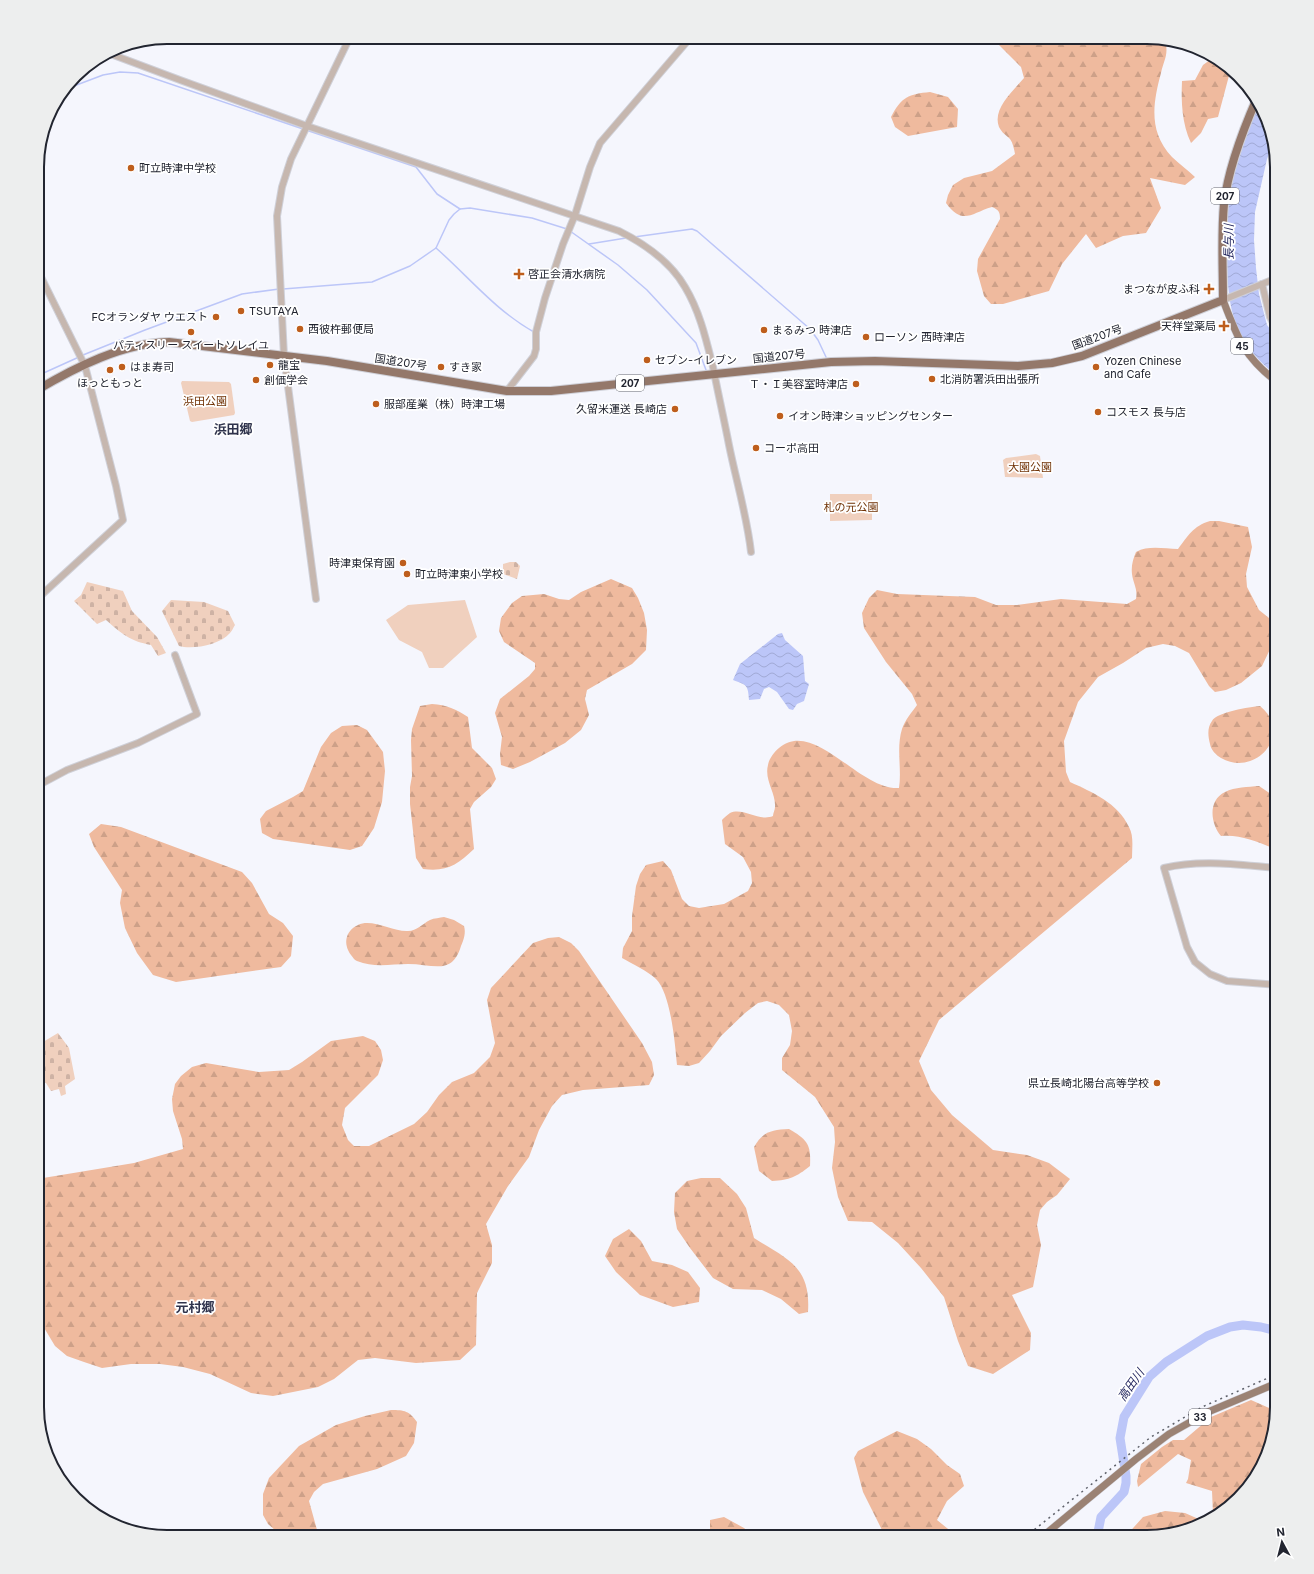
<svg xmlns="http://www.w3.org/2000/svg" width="1314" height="1574" viewBox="0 0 1314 1574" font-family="Inter,'Noto Sans JP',sans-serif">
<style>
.green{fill:#f0d0be}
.forest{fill:url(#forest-firs)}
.cemetery{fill:url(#cemetery-stones)}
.water{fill:url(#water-waves)}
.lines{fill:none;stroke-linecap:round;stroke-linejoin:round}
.stream{stroke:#bcc6f8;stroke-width:1.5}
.river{stroke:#bcc6f8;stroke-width:9}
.tertiary-casing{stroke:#cfd0d8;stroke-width:8}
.primary-casing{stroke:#cfd0d8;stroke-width:8}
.trunk-casing{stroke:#cfd0d8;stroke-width:10}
.tertiary{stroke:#c6b7af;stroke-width:6}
.primary{stroke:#9b8274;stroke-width:7}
.trunk{stroke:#94786a;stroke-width:8}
.rail{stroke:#5e616a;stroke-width:1.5;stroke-dasharray:2 4;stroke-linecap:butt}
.poi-dot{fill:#be5e1c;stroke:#fff;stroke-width:1.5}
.labels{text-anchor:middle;stroke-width:3.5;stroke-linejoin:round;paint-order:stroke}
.shield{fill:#fff;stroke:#64666e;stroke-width:1}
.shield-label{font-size:10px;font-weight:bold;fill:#222530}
.poi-label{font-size:11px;fill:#222530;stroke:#fff;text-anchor:start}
.street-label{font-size:11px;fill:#222530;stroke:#fff}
.park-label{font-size:11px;fill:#703205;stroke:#fff}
.water-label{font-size:12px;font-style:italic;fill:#1f225b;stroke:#fff}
.quarter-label{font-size:13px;font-weight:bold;fill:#2f334c;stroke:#fff}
.rim{fill:none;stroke:#222530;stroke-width:2}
</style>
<defs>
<pattern id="forest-firs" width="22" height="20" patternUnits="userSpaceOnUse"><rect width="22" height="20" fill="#efba9e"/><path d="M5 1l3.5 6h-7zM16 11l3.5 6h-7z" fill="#cda088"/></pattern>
<pattern id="cemetery-stones" width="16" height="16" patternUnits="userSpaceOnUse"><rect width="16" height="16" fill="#f0d0be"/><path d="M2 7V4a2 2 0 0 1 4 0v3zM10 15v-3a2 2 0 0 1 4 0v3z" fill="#ceb2a4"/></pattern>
<pattern id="water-waves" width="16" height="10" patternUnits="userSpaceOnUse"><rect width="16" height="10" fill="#bcc6f8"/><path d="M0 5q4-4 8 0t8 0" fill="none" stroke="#a1aad5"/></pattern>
</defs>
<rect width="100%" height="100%" fill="#f5f6fd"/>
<g class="green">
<polygon points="182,381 229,382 231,384 235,413 234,415 192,422 190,421 181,383"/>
<polygon points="1036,454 1040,456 1043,478 1005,477 1003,460 1006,458"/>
<polygon points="830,494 872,494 872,520 830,521"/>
<polygon points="465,600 477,637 443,668 429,668 422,652 399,640 386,620 408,605"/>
</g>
<g class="forest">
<path d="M991,37H1156L1165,40C1169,55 1164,59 1161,73C1153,103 1148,131 1172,157C1179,164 1188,170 1195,177L1185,185L1150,178L1161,208L1146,233L1123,236L1096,248L1086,234L1062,264L1049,291L1003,304H991L984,296L977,271L978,259L1000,219C1000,212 999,210 992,207C971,213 963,226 946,203L948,195L953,185L964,178L992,171L1015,154C1014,149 1013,143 1010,139C1006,135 1002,133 999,127C992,109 1013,91 1024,78L1021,67Z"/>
<path d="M1214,57L1230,72L1218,117L1208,119L1201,133L1191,143C1182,124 1181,102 1182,81L1195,80L1203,65Z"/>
<path d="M930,92L948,97L958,109L957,127L908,136L895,127L891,117C901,97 909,94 930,92Z"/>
<path d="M1210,521H1219L1248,527L1252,547L1246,574L1247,587L1259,610L1269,618L1274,628L1272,645L1262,666L1241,683L1226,690L1215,692L1209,686L1189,653L1175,646L1163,644L1146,648L1123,663L1098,677L1078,702L1064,741L1066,772L1070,782C1092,792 1118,803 1129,827C1134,836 1132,848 1132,858L939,1020L919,1061L931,1090L952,1115L993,1150L1027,1155L1049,1163L1070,1179L1057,1195L1047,1202L1040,1210L1037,1225L1041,1245L1033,1287L1012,1295L1031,1333L1030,1350L993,1374L968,1366L958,1341L944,1297L921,1268L898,1243L872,1222L848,1221L838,1197L832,1168L835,1142L834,1127L815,1097L782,1070V1058L790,1045L792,1031L789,1015L779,1005L767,1001L758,1003L745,1013L721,1036L710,1051L699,1063L689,1066L677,1065C675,1044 671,994 656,979C649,972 631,963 622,958L623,948L632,931V916L636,886L640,874L646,865L663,861L671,870L682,899L689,906L699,908L724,904L748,891L752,883L751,872L743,857L725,844L722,820C724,818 727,815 730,813C743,807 759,822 773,816C773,813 775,810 775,807C776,793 764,780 768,765C769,759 774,752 779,748C814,718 860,791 899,788C902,769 896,748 902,729C905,720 912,712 917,705L912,694L886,662L864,628L862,613L869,598L877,590L897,594L975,597L996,605H1017L1061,599L1127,604L1136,599C1138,589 1133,583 1132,574C1131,566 1133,559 1136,552C1149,545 1164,549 1178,549C1188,536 1193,526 1210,521Z"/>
<polygon points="611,579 632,588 638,598 644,613 647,630 646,650 632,664 587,690 585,699 589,715 581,730 565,743 530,762 513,769 501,765 500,754 502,737 495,713 500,699 529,676 535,669 535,663 504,642 499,631 501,618 512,603 522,596 544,594 559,599 569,600 581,592"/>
<path d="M432,704C447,705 456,709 468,717L472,748L492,768L496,779L491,787L474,802L470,809L474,849C457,865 447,872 423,869L416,858L410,804V787L412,776L411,740L412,729L420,706Z"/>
<path d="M1260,706C1294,733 1256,778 1221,758C1216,755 1211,750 1210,744C1208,736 1207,728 1212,721C1217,712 1250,707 1260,706Z"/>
<polygon points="357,725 367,730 383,752 385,771 382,802 374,828 362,846 350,850 273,839 262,833 260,819 266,811 293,797 303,791 321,747 331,733 342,726"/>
<path d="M1259,786L1277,798V850C1259,842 1240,834 1221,836C1211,824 1207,801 1225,792C1235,787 1248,787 1259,786Z"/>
<polygon points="101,824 121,827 242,872 252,883 269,914 283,923 293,936 291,956 281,967 176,982 153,975 137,953 125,928 120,903 122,890 94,847 89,834"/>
<path d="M444,917L454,920L464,926C466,933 464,939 461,946C452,976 433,964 408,964C391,964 374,968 357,961C354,960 353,957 351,955C343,944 345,931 358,925C372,918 393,932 408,931C417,931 422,924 430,920C434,918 440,918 444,917Z"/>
<polygon points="559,937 571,943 579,951 642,1043 652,1062 654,1075 649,1085 583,1090 562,1095 552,1106 539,1130 529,1157 508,1186 486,1224 492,1245 492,1263 477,1293 476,1345 460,1360 416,1363 375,1358 358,1360 334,1379 318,1387 273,1396 251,1393 210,1374 183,1367 160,1364 131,1364 102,1368 84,1362 67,1356 55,1346 37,1316 37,1179 134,1163 183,1149 182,1139 173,1111 172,1099 175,1084 181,1076 192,1067 206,1063 259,1072 289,1070 302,1062 331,1041 363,1036 375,1041 381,1050 383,1060 378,1075 345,1108 342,1125 348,1140 354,1146 369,1146 414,1124 427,1112 439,1095 452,1082 474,1073 490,1057 495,1043 487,1000 491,988 533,943 548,938"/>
<path d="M789,1129C808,1140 811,1145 810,1166C796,1177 790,1180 772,1181L759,1171L754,1147C763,1131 772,1130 789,1129Z"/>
<path d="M701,1178H720L737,1194L746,1208L754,1238C787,1259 811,1266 808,1312L799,1314L781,1299L762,1290L733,1289L713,1278L690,1248L677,1229L674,1212L675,1193L687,1181Z"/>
<polygon points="629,1229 641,1241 652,1261 672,1265 688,1272 700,1288 699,1302 673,1307 640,1295 616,1272 605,1256 613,1239"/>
<polygon points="1251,1400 1276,1411 1264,1465 1220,1515 1189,1530 1148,1537 1125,1537 1143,1517 1165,1511 1185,1513 1203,1521 1213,1514 1212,1491 1186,1483 1188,1479 1191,1460 1178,1454 1138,1487 1137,1481 1141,1464 1162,1447 1173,1440 1184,1440 1211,1417"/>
<path d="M391,1410C405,1410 409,1411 417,1422L414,1443L406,1456L377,1469L323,1484L314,1492L309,1501L319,1537H283L268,1524L263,1515V1494L269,1478L299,1446L336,1425L365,1416Z"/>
<polygon points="897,1431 917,1439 931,1449 947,1465 960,1474 964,1486 947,1501 937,1520 958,1537 886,1537 885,1536 863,1492 854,1458 858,1451"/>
<polygon points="724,1517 744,1528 755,1537 710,1537 710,1520"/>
</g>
<g class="cemetery">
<polygon points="510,562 516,562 520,566 517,579 503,574 503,564"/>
<path d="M87,582L123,591L132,611L157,637L166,653L158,656L151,645C130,641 122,634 106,620L97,624L74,601L81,595Z"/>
<path d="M171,600L204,602L228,611L235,625C233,628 232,631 230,633C220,645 192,650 179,646L162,611Z"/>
<polygon points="58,1033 69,1048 75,1079 65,1086 66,1094 61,1096 59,1089 51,1091 46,1083 37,1079 37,1074 41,1072 41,1067 37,1065 37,1041 43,1042"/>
</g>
<g class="water">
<path d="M1259,102L1270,125L1273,143L1267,159L1255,212L1254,240L1256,268L1259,294L1267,325L1277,338V376C1235,343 1228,313 1227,262C1227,239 1226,217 1230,195C1235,163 1248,133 1259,102Z"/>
<path d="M782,633L785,640L803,656L805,681L809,684L804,701L797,704L793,710L789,709L777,692L769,687L764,689L760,699L749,700C748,685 747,685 733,680L740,664L778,634Z"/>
</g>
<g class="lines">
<g class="stream">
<polyline points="66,89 103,75 120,72 138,73 303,129"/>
<polyline points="306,130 416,167 437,194 460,209"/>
<polyline points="570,231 618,265 647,290 696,343 706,370"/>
<polyline points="634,237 692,229 697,231 810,329 818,340 826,357"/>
<polyline points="589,244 626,238"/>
<path d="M436,248C468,276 496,311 534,332"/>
<polyline points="283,289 372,282 410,266 436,248 449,220 454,214 460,209 470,208 532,218 567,229"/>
<polyline points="83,355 145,330 242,294 279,289"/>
<polyline points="37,376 79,357"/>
</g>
<polyline class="river" points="1097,1537 1101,1517 1124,1492 1126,1483 1126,1476 1120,1438 1124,1417 1149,1377 1166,1362 1207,1336 1230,1327 1243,1325 1261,1327 1277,1331"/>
<g class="tertiary-casing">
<g id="tertiary">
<path d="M108,53L180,80L307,126L619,231C645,244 670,261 685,287C700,312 706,339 713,367C718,393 724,419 729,445C736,480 747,516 751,552"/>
<polyline points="1262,284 1270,317 1277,330"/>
<polyline points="1223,300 1277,278"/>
<polyline points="507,391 534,356 536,349 536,332 545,298 563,244 575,215 590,167 600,143 691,37"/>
<polyline points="37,599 123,520 116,486 85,366 37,269"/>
<polyline points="316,599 284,356 277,216 282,187 291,159 350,37"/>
<polyline points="37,786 67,770 138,743 197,714 175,655"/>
<path d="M1277,868C1239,865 1201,859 1164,868L1187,947L1195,962L1210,974L1227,981L1277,985"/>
</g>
</g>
<g class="primary-casing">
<g id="primary">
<path d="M1223,300C1237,337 1244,357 1277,382"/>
<polyline points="1042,1537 1136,1459 1169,1434 1208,1412 1277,1383"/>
</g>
</g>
<g class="trunk-casing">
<path id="trunk" d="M37,390C76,367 123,343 169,342L327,361L507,391H551L831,362L875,361L1018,366L1052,363L1082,356L1223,300C1223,268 1221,235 1224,204C1228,169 1243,130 1257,98"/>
</g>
<use href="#tertiary" class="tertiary"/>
<use href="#primary" class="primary"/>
<use href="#trunk" class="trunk"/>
<polyline class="rail" points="1025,1537 1151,1437 1202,1407 1277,1374"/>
</g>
<g class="poi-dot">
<circle cx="131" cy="168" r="4"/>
<path d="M517 268h4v4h4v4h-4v4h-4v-4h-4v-4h4z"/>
<path d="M1207 283h4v4h4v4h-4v4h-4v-4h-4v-4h4z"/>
<circle cx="241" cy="311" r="4"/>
<circle cx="216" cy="317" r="4"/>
<path d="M1222 320h4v4h4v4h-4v4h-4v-4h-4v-4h4z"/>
<circle cx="300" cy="329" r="4"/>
<circle cx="764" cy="330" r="4"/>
<circle cx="191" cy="332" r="4"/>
<circle cx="866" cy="337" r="4"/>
<circle cx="647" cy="360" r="4"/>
<circle cx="270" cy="365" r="4"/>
<circle cx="122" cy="367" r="4"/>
<circle cx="441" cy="367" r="4"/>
<circle cx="1096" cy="367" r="4"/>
<circle cx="110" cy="370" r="4"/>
<circle cx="932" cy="379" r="4"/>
<circle cx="256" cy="380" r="4"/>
<circle cx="856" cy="384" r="4"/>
<circle cx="376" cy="404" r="4"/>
<circle cx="675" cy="409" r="4"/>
<circle cx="1098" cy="412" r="4"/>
<circle cx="780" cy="416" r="4"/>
<circle cx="756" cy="448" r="4"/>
<circle cx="403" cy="563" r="4"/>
<circle cx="407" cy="574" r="4"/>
<circle cx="1157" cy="1083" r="4"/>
</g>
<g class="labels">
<g class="shield">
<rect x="1211" y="188" width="28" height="16" rx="3"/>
<rect x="1231" y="338" width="22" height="16" rx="3"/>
<rect x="616" y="375" width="28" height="16" rx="3"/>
<rect x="1189" y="1409" width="22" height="16" rx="3"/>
</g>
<g class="shield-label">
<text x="1225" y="200">207</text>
<text x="1242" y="350">45</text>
<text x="630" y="387">207</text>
<text x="1200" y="1421">33</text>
</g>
<g class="poi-label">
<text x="139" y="172">町立時津中学校</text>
<text x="528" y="278">啓正会清水病院</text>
<text x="1200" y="293" text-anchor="end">まつなが皮ふ科</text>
<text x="249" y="315">TSUTAYA</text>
<text x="208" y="321" text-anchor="end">FCオランダヤ ウエスト</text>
<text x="1216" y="330" text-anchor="end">天祥堂薬局</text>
<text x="308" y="333">西彼杵郵便局</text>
<text x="772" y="334">まるみつ 時津店</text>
<text x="874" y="341">ローソン 西時津店</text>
<text x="191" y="349" text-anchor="middle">パティスリー スイートソレイユ</text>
<text x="655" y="364">セブン-イレブン</text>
<text x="1104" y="365">Yozen Chinese<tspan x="1104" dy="13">and Cafe</tspan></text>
<text x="278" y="369">龍宝</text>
<text x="130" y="371">はま寿司</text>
<text x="449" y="371">すき家</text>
<text x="940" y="383">北消防署浜田出張所</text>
<text x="264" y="384">創価学会</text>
<text x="110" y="387" text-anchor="middle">ほっともっと</text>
<text x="848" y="388" text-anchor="end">Ｔ・Ｉ美容室時津店</text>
<text x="384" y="408">服部産業（株）時津工場</text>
<text x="667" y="413" text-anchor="end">久留米運送 長崎店</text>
<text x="1106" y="416">コスモス 長与店</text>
<text x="788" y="420">イオン時津ショッピングセンター</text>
<text x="764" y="452">コーポ高田</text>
<text x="395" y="567" text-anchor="end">時津東保育園</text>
<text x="415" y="578">町立時津東小学校</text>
<text x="1149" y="1087" text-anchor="end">県立長崎北陽台高等学校</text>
</g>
<g class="street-label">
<text transform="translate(1097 337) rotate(-20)" y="4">国道207号</text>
<text transform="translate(779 356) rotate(-6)" y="4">国道207号</text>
<text transform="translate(401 362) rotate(9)" y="4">国道207号</text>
</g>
<g class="park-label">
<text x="205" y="405">浜田公園</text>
<text x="1030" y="471">大園公園</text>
<text x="851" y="511">札の元公園</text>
</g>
<g class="water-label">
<text transform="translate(1229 242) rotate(-90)" y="4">長与川</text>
<text transform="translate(1131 1385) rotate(-55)" y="4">高田川</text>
</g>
<g class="quarter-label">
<text x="233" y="434">浜田郷</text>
<text x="195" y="1312">元村郷</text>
</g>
</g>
<path d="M0 0H1314V1574H0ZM167 44H1147A123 123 0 0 1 1270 167V1407A123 123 0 0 1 1147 1530H167A123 123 0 0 1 44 1407V167A123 123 0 0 1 167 44Z" fill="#edeeee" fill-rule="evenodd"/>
<path class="rim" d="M167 44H1147A123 123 0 0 1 1270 167V1407A123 123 0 0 1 1147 1530H167A123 123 0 0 1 44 1407V167A123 123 0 0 1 167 44Z"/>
<g transform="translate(1282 1542) rotate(353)" stroke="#ffffff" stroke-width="3" paint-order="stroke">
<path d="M0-3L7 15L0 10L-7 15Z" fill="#222530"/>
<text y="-6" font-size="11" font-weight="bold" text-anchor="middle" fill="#222530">N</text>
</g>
</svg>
